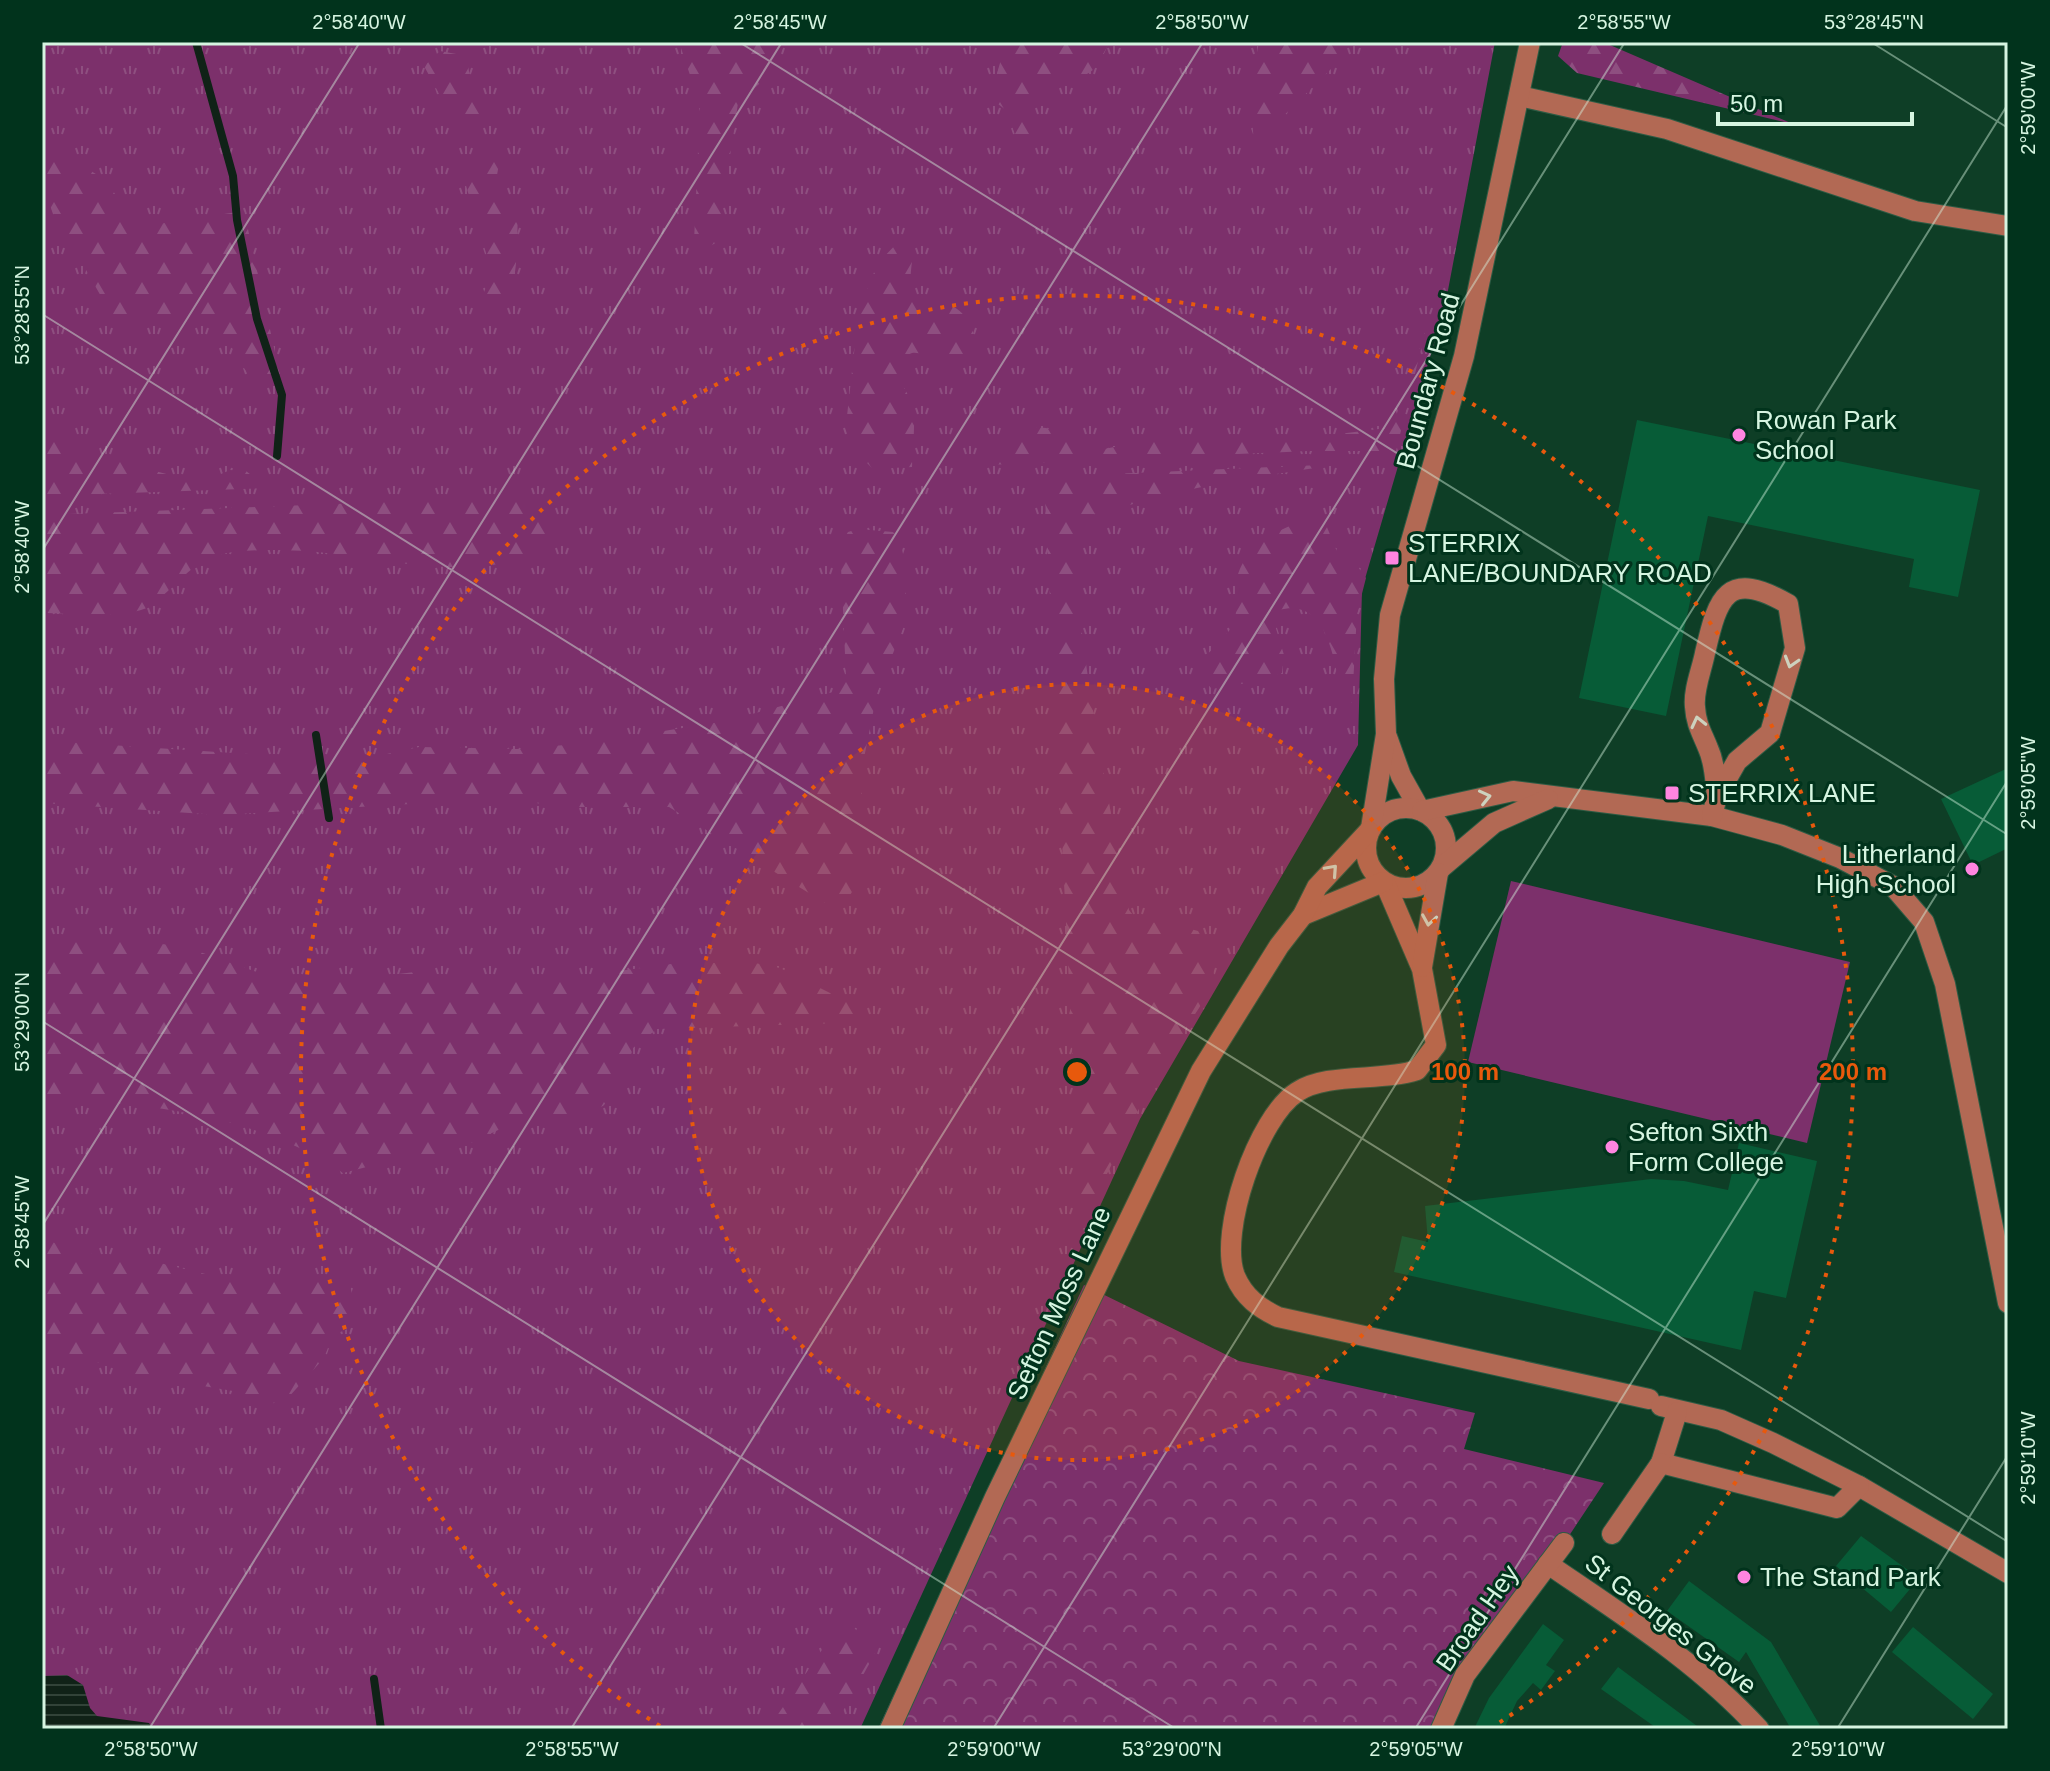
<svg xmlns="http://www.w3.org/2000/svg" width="2050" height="1771" viewBox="0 0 2050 1771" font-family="Helvetica,sans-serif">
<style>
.grass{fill:url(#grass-tufts)}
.forest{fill:url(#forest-firs)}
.park{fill:url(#park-crowns)}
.pitch{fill:#7c306b}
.water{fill:url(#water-rules)}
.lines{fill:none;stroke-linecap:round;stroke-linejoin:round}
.stream{stroke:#102217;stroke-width:8}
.building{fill:#075c37}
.minor-casing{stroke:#2e5b44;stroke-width:22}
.minor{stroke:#b26954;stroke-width:20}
.oneway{stroke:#cdd2be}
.ticks{fill:none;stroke:#d6f5e1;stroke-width:2;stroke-opacity:0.45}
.ring{fill:none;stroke:#e8590c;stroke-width:4;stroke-dasharray:4 8}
.poi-dot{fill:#fe85e0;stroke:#01331c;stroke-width:3}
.labels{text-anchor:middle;stroke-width:6;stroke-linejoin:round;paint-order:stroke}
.street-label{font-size:26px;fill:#d6f5e1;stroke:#01331c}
.poi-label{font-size:26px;fill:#d6f5e1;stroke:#01331c;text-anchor:start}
.centre{fill:#e8590c;stroke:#01331c;stroke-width:4}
.ring-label{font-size:24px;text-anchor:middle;font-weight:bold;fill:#e8590c;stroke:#01331c;stroke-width:6;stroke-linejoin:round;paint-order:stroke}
.neatline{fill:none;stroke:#d6f5e1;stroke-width:3}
.ticks-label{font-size:20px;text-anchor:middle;fill:#d6f5e1}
</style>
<defs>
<pattern id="grass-tufts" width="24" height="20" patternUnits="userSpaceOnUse" patternTransform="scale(2)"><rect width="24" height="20" fill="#7c306b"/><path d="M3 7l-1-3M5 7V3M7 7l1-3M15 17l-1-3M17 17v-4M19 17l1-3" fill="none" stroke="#8e4f80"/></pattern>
<pattern id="forest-firs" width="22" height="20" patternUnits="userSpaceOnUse" patternTransform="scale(2)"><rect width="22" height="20" fill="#7c306b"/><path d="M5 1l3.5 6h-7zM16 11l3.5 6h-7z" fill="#8e4f80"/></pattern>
<pattern id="park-crowns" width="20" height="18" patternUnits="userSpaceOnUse" patternTransform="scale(2)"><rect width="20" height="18" fill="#7c306b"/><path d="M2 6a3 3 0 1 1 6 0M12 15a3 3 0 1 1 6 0" fill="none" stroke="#8e4f80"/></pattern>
<pattern id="water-rules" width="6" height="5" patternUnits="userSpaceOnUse" patternTransform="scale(2)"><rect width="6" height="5" fill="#102217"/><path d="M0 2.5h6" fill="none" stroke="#324338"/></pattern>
</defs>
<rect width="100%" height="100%" fill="#0e3e26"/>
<polygon class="grass" points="42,42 1495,42 1445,306 1362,589 1358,745 1140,1119 860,1729 42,1729"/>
<g class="forest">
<polygon points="679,42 786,42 768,76 738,103 717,242 704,250 694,242 700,105"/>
<path d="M1006,42H1109C1105,51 1101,63 1094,69C1079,82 1064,78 1047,85C1020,96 1032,140 1037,160L1031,165L1025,161L1006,110L990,98Z"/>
<polygon points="1259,42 1348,42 1331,69 1254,145 1250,89"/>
<polygon points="1563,42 1603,42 1793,124 1577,73 1558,56"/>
<polygon points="440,51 467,56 470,80 488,126 461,134 424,66"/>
<path d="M42,137C62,164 81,161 104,180C120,195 123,218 145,226L244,211L280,375L265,382L251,377C238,363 235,345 218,333C179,303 141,335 111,314L42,192Z"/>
<path d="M482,154L500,158L493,198L518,212C516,249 522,302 486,324L479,304L492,273L462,172Z"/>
<path d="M904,236L914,249C899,335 936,283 964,315C970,321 973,329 974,337C976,354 964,371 946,367C934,365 925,351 912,353C901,356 899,366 896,377C921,405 913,431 912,467L873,469L852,448L846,425L859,308L878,263Z"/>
<polygon points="1426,329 1396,451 1308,451 987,465 1012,437 1034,427 1046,428 1099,450 1160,438 1217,436 1282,441 1387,428 1396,416"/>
<polygon points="42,418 76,450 189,480 210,479 230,470 246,471 268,488 42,496"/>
<path d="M1343,464C1268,475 1195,485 1123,507C1111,510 1091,512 1083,521C1056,551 1120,856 1129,910L1139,923L1165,922L1198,931C1209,949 1215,964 1214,985L1156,1074L1081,1227L1044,477Z"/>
<path d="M552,496C553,510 555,525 547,537C512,590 379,558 326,553C299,550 248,548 223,554C190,561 176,588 150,606C128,620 68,613 42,613V515Z"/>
<path d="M1322,515L1340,559L1358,567L1366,578L1357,613L1352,703L1342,699C1335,665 1329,596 1279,610L1274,622L1284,655L1282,673C1273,677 1218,691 1211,688L1201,676L1202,660C1211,650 1224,639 1231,628C1239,616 1235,599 1236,585C1240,544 1287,524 1322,515Z"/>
<polygon points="858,529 893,532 900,541 907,571 904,626 877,693 863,763 858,881 848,899 830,906 669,807 554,807 515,798 219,815 42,803 42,753 64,742 355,761 419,747 517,749 589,743 726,721 837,691 846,676 840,545 848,532"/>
<path d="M118,940L183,946L271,977L331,982L415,972L502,981H543L671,964L750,962L780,968L852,1004L856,1013L852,1019L843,1023L657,1029L633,1048L621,1087L603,1106L576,1116L517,1121L467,1145L429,1158H402L343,1173C260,1115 141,1102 42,1098V944Z"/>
<polygon points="42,1239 105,1258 131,1256 234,1281 305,1277 350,1286 356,1309 355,1326 333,1335 324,1358 286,1400 262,1406 233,1391 138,1375 64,1352 42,1354"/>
<polygon points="843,1619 878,1648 833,1729 768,1729"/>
</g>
<polygon class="park" points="1084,1285 1239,1361 1475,1413 1464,1449 1604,1483 1441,1729 878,1729"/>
<polygon class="pitch" points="1511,881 1850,962 1807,1143 1468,1062"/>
<polygon class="water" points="67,1675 83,1685 90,1708 97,1716 149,1723 153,1729 42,1729 42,1676"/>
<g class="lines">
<g class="stream">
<polyline points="196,42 233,176 237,220 257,319 282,395 277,456"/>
<polyline points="316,735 329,818"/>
<polyline points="374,1679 381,1729"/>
</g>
</g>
<g class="building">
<polygon points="1637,420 1980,490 1958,597 1909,587 1914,559 1708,516 1666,716 1579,698"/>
<polygon points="2008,768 2008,848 1973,865 1941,799"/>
<polygon points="1739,1143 1817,1161 1786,1298 1754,1291 1741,1350 1394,1272 1402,1236 1428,1242 1425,1206 1651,1179 1684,1181 1728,1190"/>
<polygon points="1861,1536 1919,1578 1891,1612 1836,1566"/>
<polygon points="1689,1581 1771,1642 1822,1729 1791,1729 1746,1652 1739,1662 1667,1611"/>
<polygon points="1543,1624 1564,1640 1546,1665 1555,1671 1541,1690 1533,1683 1517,1701 1504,1729 1474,1729 1489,1698"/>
<polygon points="1913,1627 1993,1694 1973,1719 1892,1652"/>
<polygon points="1618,1667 1701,1729 1658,1729 1601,1689"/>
</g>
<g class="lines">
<g class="minor-casing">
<g id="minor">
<polyline points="1519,96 1667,129 1915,211 2008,226"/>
<polyline points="1387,737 1401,776 1420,810"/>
<circle cx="1406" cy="848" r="40"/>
<polyline points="1422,811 1513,791 1712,816 1782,835 1840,858 1893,886 1924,922 1945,984 2008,1303"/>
<path d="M1712,816L1717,796L1737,761L1770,733L1795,648L1788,604C1727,569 1718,596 1705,653C1702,669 1693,690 1695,707C1696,724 1702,733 1708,748C1715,763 1715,780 1717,796"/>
<polyline points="1371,828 1386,734 1384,679 1390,615 1464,356 1530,42"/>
<polyline points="1442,867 1494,823 1548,799"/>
<path d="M1385,883L1422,969L1436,1045L1417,1070C1382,1082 1327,1072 1297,1092C1258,1117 1218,1232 1235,1276C1244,1297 1259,1308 1278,1317L1649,1399"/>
<polyline points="1303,915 1383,882"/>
<polyline points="1422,967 1438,873"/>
<polyline points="1661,1406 1721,1420 1773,1443 1859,1486 2008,1573"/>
<polyline points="1677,1412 1661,1463 1837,1508 1859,1486"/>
<polyline points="1612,1534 1661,1463"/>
<path d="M1548,1564C1621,1614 1699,1663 1759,1729"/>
<polyline points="890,1729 995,1497 1201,1071 1279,946 1303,915 1317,887 1369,831"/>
<polyline points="1441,1729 1465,1675 1564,1543"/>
</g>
</g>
<use href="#minor" class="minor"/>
</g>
<defs><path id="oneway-chevron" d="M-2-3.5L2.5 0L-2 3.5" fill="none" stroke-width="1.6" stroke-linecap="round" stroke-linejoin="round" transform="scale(2)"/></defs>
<g class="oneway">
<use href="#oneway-chevron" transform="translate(1791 662) rotate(107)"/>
<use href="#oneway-chevron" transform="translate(1698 722) rotate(-103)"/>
<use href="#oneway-chevron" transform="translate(1485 797) rotate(-13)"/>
<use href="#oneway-chevron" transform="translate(1332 870) rotate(-48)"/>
<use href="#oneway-chevron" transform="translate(1429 920) rotate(99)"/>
</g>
<path class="ticks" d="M739,42L2008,835M1871,42L2008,128M42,314L2008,1542M42,551L360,42M42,1021L1176,1729M42,1226L782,42M42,1728L44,1729M149,1729L1203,42M571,1729L1625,42M993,1729L2008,104M1415,1729L2008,780M1837,1729L2008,1455"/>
<circle cx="1077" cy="1072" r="388" fill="#e8590c" fill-opacity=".12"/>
<g class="ring">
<circle cx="1077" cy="1072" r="388"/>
<path d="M660 1726A776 776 0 1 1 1494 1726"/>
</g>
<g class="poi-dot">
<circle cx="1739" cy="435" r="8"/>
<rect x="1384" y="550" width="16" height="16" rx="4"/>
<rect x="1664" y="785" width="16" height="16" rx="4"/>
<circle cx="1972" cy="869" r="8"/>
<circle cx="1612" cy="1147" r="8"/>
<circle cx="1744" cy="1577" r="8"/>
</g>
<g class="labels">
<g class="street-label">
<text transform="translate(1428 381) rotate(-75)" y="9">Boundary Road</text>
<text transform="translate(1059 1303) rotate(-65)" y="9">Sefton Moss Lane</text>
<text transform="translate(1477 1618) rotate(-55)" y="9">Broad Hey</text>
<text transform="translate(1671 1624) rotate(38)" y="9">St Georges Grove</text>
</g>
<g class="poi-label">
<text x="1755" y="429">Rowan Park<tspan x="1755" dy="30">School</tspan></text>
<text x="1408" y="552">STERRIX<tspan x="1408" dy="30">LANE/BOUNDARY ROAD</tspan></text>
<text x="1688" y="802">STERRIX LANE</text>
<text x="1956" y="863" text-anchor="end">Litherland<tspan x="1956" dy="30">High School</tspan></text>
<text x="1628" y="1141">Sefton Sixth<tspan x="1628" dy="30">Form College</tspan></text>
<text x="1760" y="1586">The Stand Park</text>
</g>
</g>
<circle cx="1077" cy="1072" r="12" class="centre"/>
<g class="ring-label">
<text x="1465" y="1080">100 m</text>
<text x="1853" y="1080">200 m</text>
</g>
<rect width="2050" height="1771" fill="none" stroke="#01331c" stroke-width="88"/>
<path d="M1718 112v12h194v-12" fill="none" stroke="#d6f5e1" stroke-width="4"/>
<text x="1730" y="112" font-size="24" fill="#d6f5e1" stroke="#01331c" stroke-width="6" paint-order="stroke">50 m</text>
<rect x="44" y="44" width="1962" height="1683" class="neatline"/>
<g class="ticks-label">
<text x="359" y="29">2°58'40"W</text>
<text x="780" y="29">2°58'45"W</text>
<text x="1202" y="29">2°58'50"W</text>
<text x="1624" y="29">2°58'55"W</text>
<text x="1874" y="29">53°28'45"N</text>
<text transform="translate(2028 108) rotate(-90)" y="7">2°59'00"W</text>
<text transform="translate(22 315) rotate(-90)" y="7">53°28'55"N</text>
<text transform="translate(22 547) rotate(-90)" y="7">2°58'40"W</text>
<text transform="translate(2028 783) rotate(-90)" y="7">2°59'05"W</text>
<text transform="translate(22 1022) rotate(-90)" y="7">53°29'00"N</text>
<text transform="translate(22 1222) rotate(-90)" y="7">2°58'45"W</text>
<text transform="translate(2028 1458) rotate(-90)" y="7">2°59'10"W</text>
<text x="151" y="1756">2°58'50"W</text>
<text x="572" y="1756">2°58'55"W</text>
<text x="994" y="1756">2°59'00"W</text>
<text x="1172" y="1756">53°29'00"N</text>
<text x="1416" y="1756">2°59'05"W</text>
<text x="1838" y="1756">2°59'10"W</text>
</g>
</svg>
